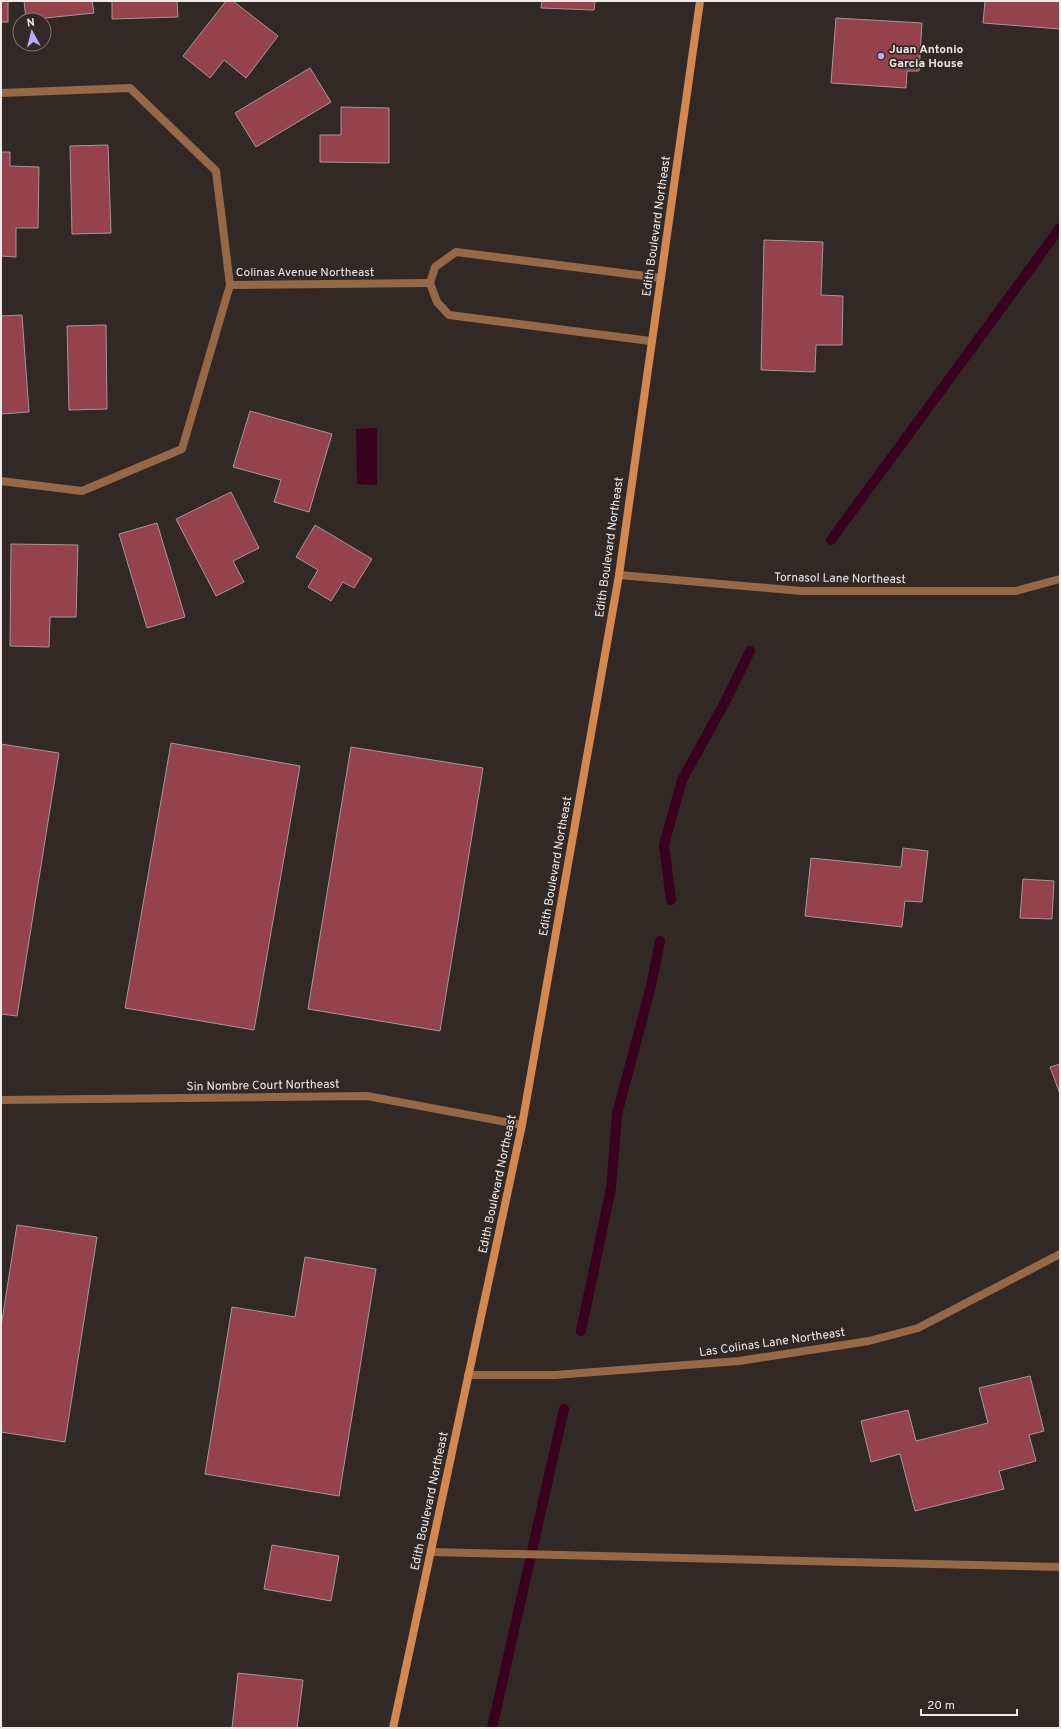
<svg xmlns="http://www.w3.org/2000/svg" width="1061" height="1729" viewBox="0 0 1061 1729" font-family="Overpass,sans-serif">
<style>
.water{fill:#38011e}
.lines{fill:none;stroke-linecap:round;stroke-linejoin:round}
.stream{stroke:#38011e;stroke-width:10}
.building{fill:#95424c;stroke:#a39898}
.street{stroke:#966845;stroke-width:8}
.secondary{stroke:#d3884f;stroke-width:8}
.poi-dot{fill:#b7abf7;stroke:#322927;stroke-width:1.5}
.labels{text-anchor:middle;stroke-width:3.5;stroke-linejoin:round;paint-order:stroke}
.poi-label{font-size:12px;font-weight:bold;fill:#efe9e8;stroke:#322927;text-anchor:start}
.street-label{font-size:12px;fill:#efe9e8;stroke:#322927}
</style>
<rect width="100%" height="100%" fill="#322927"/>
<polygon class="water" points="377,428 377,485 357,484 356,429"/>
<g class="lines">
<g class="stream">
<polyline points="831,540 1060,228"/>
<polyline points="671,900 664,845 682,780 725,702 750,651"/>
<polyline points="581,1331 611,1188 617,1114 651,986 660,941"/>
<polyline points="492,1728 564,1409"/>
</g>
</g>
<g class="building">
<rect x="1" y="1" width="7" height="21"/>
<polygon points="24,1 92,1 94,13 26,20"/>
<polygon points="112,1 177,1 178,17 112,19"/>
<polygon points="226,1 233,1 278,36 246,78 224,60 210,78 183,56"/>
<polygon points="542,1 595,1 594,10 541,8"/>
<polygon points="985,1 1060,1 1060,29 983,23"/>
<polygon points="836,18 922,23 919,71 907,71 906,88 831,83"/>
<polygon points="310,68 331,102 256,147 235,113"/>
<polygon points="341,107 389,108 389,163 320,162 320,135 341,135"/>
<polygon points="108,145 111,233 72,234 70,146"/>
<polygon points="1,152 10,152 10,166 39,167 38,228 16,228 16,257 1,256"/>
<polygon points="764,240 823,242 821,295 843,296 842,345 816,345 815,372 761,370"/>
<polygon points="22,315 29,412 1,414 1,316"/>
<polygon points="106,325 107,409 69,410 67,326"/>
<polygon points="250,411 332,434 309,512 274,502 281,480 233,467"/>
<polygon points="231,492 259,548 233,561 244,582 216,596 176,519"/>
<polygon points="157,523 185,617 147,628 119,534"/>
<polygon points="315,525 372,559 354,588 343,582 331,601 308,587 318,570 296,557"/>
<polygon points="11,544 78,545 76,617 50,617 49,647 10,646"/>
<polygon points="171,743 300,766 254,1030 125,1008"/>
<polygon points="1,744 59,753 17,1016 1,1014"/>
<polygon points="351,747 483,768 440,1031 308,1009"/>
<polygon points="903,848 928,851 922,902 905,901 902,927 805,916 811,858 901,867"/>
<polygon points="1023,879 1054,881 1052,919 1020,918"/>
<polygon points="1060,1064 1060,1094 1050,1067"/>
<polygon points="17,1225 97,1237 65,1442 1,1432 1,1327"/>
<polygon points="305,1257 376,1269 339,1496 205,1474 232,1307 295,1317"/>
<polygon points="1030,1376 1044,1431 1029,1435 1036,1461 999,1471 1004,1489 915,1511 900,1454 871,1462 861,1421 908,1410 916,1441 988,1423 979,1388"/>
<polygon points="272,1545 339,1556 331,1601 264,1589"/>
<polygon points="238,1673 303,1680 297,1728 232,1728"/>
</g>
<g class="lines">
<g class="street">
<polyline points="1,93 130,88 216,171 230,285 182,449 82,491 1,481"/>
<polyline points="230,285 430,283"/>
<polyline points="650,341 449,315 437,302 430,283 435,267 456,252 661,278"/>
<polyline points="619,575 801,591 1016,591 1060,579"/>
<polyline points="1,1100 367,1096 522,1125"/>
<polyline points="468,1375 555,1375 739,1361 869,1341 918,1328 1060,1254"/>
<polyline points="431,1552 1060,1567"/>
</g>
<polyline class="secondary" points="393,1728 522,1125 619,575 700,1"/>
</g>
<circle class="poi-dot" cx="881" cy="56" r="4"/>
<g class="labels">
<g class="poi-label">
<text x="889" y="53">Juan Antonio<tspan x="889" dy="14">Garcia House</tspan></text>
</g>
<g class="street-label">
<text transform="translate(656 226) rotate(-82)" y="4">Edith Boulevard Northeast</text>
<text x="305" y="276">Colinas Avenue Northeast</text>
<text transform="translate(609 547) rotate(-82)" y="4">Edith Boulevard Northeast</text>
<text transform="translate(840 578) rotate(1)" y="4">Tornasol Lane Northeast</text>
<text transform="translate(555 866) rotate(-80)" y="4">Edith Boulevard Northeast</text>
<text transform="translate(263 1085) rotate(-1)" y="4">Sin Nombre Court Northeast</text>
<text transform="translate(497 1184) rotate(-78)" y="4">Edith Boulevard Northeast</text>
<text transform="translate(772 1342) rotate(-8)" y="4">Las Colinas Lane Northeast</text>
<text transform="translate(429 1501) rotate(-78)" y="4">Edith Boulevard Northeast</text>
</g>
</g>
<rect width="1061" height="1729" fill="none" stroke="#efe9e8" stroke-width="4"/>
<g transform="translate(32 32) rotate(353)"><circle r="19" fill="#322927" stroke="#7e7674"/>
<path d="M0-3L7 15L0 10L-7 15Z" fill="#b7abf7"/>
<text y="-6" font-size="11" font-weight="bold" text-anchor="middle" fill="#efe9e8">N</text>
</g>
<path d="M921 1709v6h96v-6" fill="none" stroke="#efe9e8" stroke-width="2"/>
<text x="927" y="1709" font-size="12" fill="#efe9e8" stroke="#322927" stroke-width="3" paint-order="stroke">20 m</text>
</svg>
